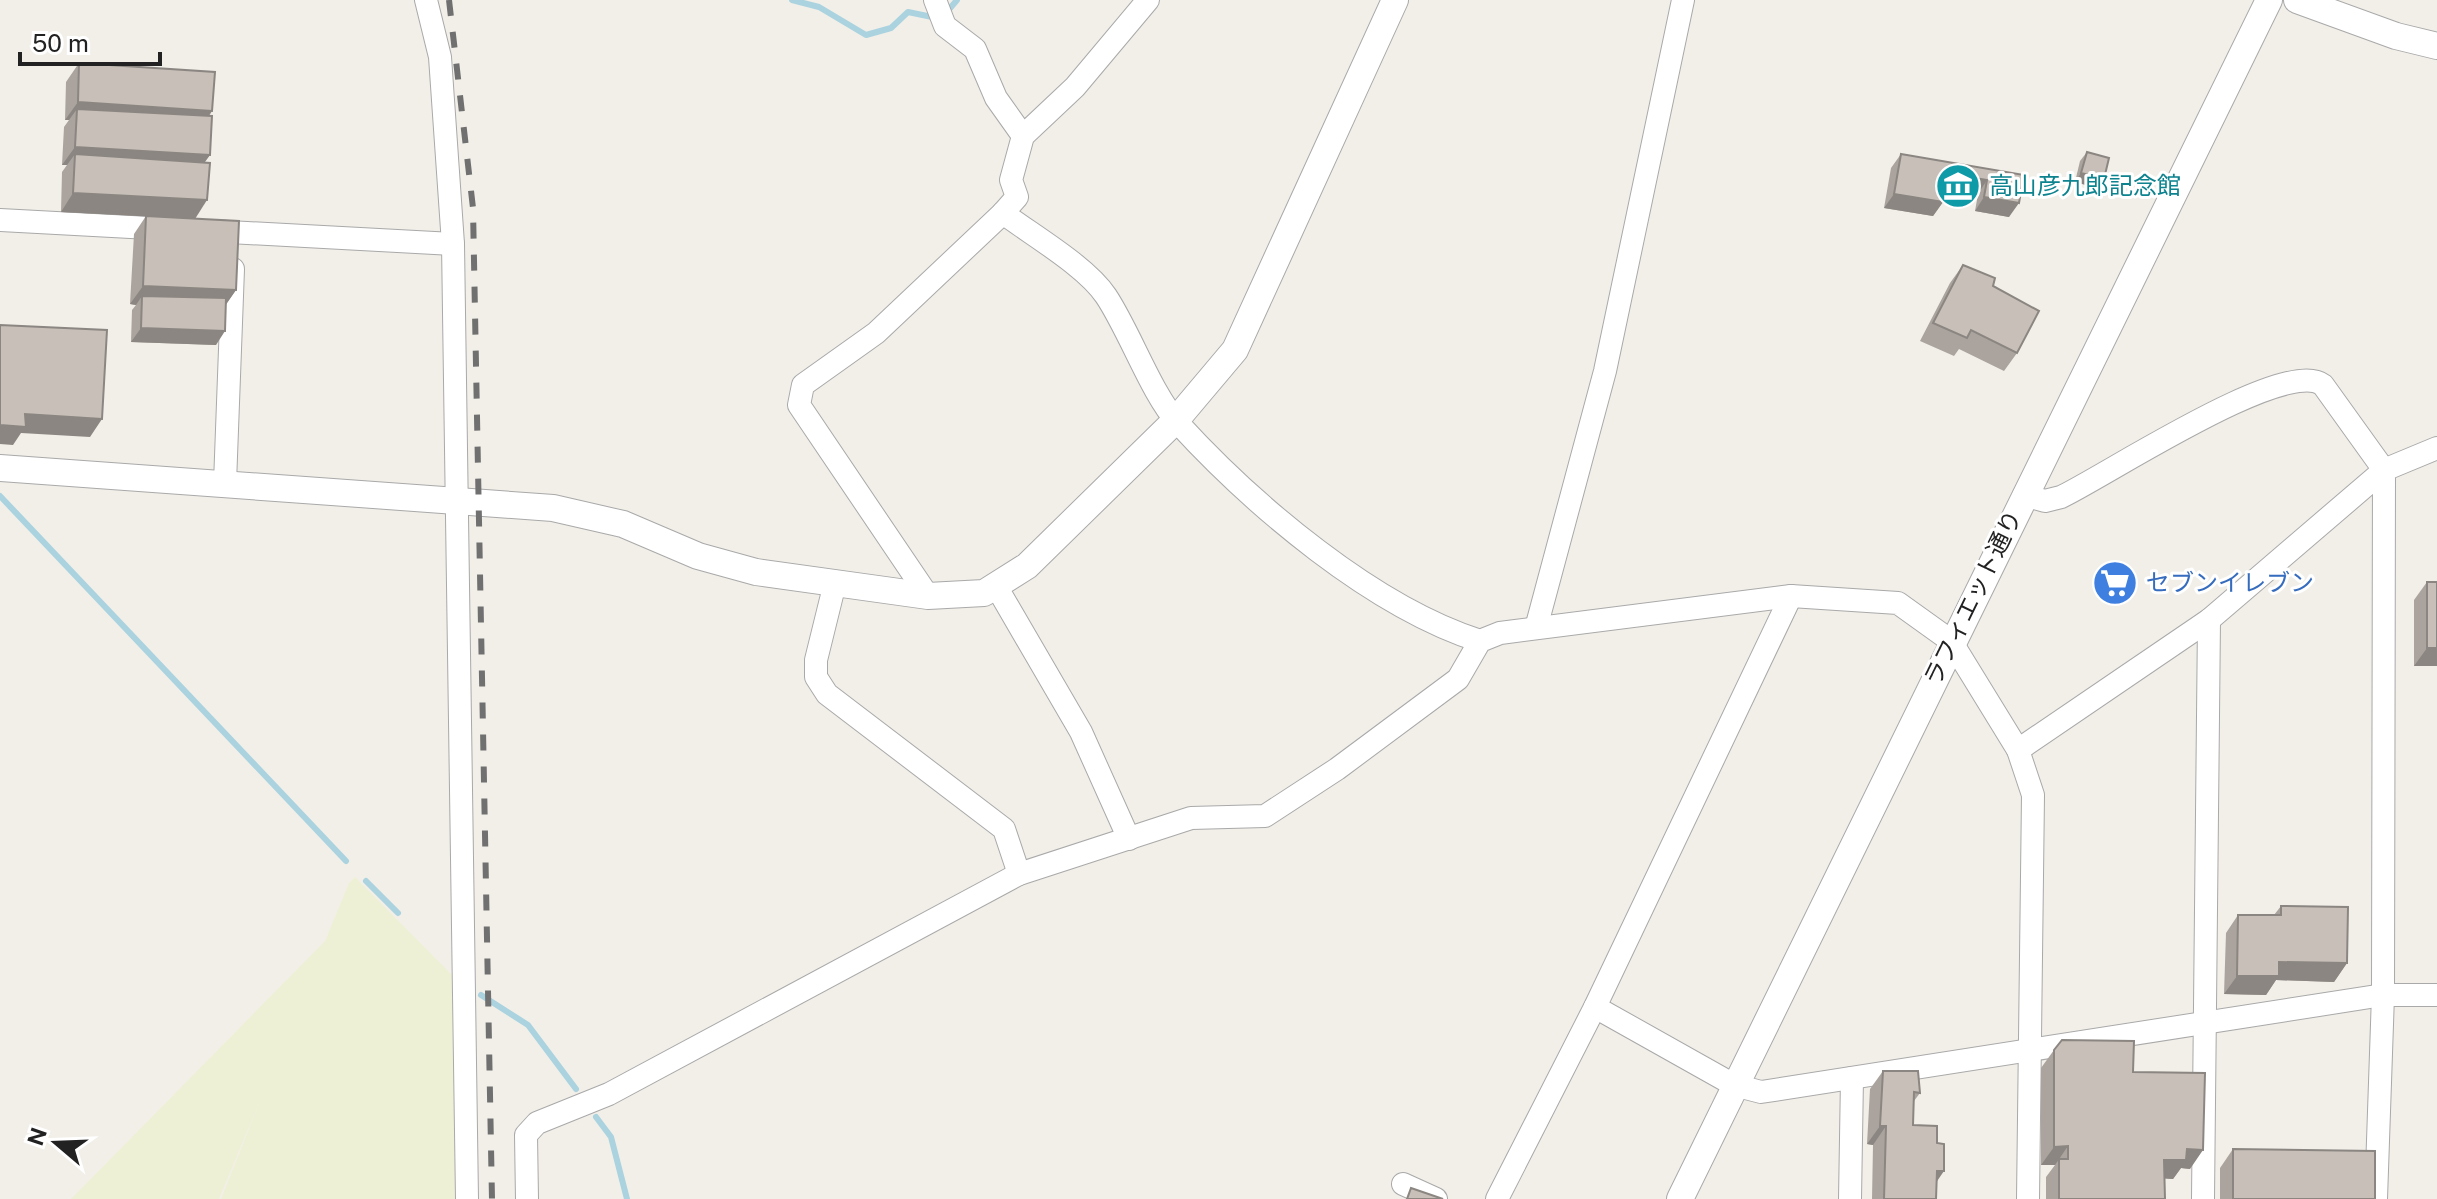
<svg xmlns="http://www.w3.org/2000/svg" width="2437" height="1199" viewBox="0 0 2437 1199" font-family="'Public Sans','Noto Sans JP',sans-serif">
<style>
.farmland{fill:#eef0d5}
.lines{fill:none;stroke-linecap:round;stroke-linejoin:round}
.stream{stroke:#aad3df;stroke-width:6}
.minor-casing{stroke:#a9a9a9;stroke-width:24}
.tertiary-casing{stroke:#a9a9a9;stroke-width:28}
.minor{stroke:#fff;stroke-width:22}
.tertiary{stroke:#fff;stroke-width:26}
.rail{stroke:#707070;stroke-width:6;stroke-dasharray:16 16;stroke-linecap:butt}
.wall{fill:#aba49e}
.shaded-wall{fill:#8b8681}
.building{fill:#c7bfb8;stroke:#8b8681;stroke-width:2}
.labels{text-anchor:middle;stroke-width:6;stroke-linejoin:round;paint-order:stroke}
.culture-label{font-size:24px;fill:#0d838f;stroke:#fff;text-anchor:start}
.shop-label{font-size:24px;fill:#366cbe;stroke:#fff;text-anchor:start}
.street-label{font-size:24px;fill:#222;stroke:#fff}
</style>
<rect width="100%" height="100%" fill="#f2efe9"/>
<polygon class="farmland" points="355,877 458,981 462,1199 221,1199 260,1101 219,1199 71,1199 325,941 349,883"/>
<g class="lines">
<g class="stream">
<polyline points="792,0 819,7 866,35 891,28 908,12 937,18"/>
<polyline points="946,13 957,0"/>
<polyline points="0,496 346,861"/>
<polyline points="366,881 398,913"/>
<polyline points="481,995 528,1025 576,1089"/>
<polyline points="596,1117 611,1137 627,1199"/>
</g>
<g class="minor-casing">
<g id="minor">
<polyline points="426,0 440,57 453,244 467,1199"/>
<polyline points="935,0 945,26 975,49 996,98 1023,136"/>
<path d="M1003,213C1032,235 1086,266 1106,296C1130,332 1151,393 1178,423C1254,506 1373,607 1480,641"/>
<polyline points="0,220 168,229"/>
<polyline points="211,231 453,244"/>
<polyline points="225,483 233,269"/>
<path d="M2024,495L2045,501L2061,497C2104,477 2286,356 2323,385L2384,470L2383,995L2376,1199"/>
<polyline points="835,583 816,660 816,677 827,694 1004,829 1019,874"/>
<polyline points="996,586 1081,732 1129,839"/>
<polyline points="928,596 799,405 803,385 876,333 1003,213 1017,197 1011,180 1023,136 1075,87 1148,0"/>
<polyline points="1536,628 1605,371 1683,0"/>
<polyline points="2018,750 2209,620 2384,470 2437,448"/>
<polyline points="1595,1007 1734,1085 1761,1092 2383,995 2437,995"/>
<polyline points="1403,1184 1436,1199"/>
<polyline points="527,1199 526,1135 537,1123 609,1094 1019,874 1191,818 1265,816 1337,769 1458,679 1480,641 1500,633 1791,596 1898,603 1951,641 2018,750 2033,795 2028,1199"/>
<polyline points="1497,1199 1595,1007 1791,596"/>
<polyline points="1850,1199 1852,1078"/>
<polyline points="2203,1199 2209,620"/>
</g>
</g>
<g class="tertiary-casing">
<g id="tertiary">
<polyline points="2297,0 2396,36 2437,46"/>
<polyline points="0,468 553,508 623,524 698,556 756,572 928,596 984,593 1027,566 1176,420 1235,350 1395,0"/>
<polyline points="1680,1199 2269,0"/>
</g>
</g>
<use href="#minor" class="minor"/>
<use href="#tertiary" class="tertiary"/>
<polyline class="rail" points="449,0 473,208 492,1199"/>
</g>
<g class="wall">
<polygon points="79,63 212,111 209,116 210,155 204,162 195,218 236,290 226,304 216,345 131,342 132,310 136,305 130,304 134,234 146,216 61,212 62,172 67,165 62,165 64,127 69,120 65,120 66,82"/>
<polygon points="2087,152 2104,179 2097,188 2075,182 2080,161"/>
<polygon points="1901,154 2024,175 2009,217 1975,211 1978,194 1945,188 1943,202 1933,216 1884,208 1891,168"/>
<polygon points="1963,265 1993,286 2017,353 2004,371 1959,349 1954,356 1920,341 1950,283"/>
<polygon points="2427,582 2437,582 2437,666 2414,666 2414,600"/>
<polygon points="2281,906 2347,963 2334,982 2276,980 2266,995 2224,994 2226,933 2238,915 2274,915"/>
<polygon points="2054,1050 2133,1072 2190,1169 2181,1168 2173,1179 2165,1178 2165,1199 2046,1199 2046,1177 2055,1165 2041,1165 2041,1068"/>
<polygon points="1883,1071 1920,1093 1914,1101 1913,1125 1937,1181 1936,1199 1872,1199 1873,1145 1867,1144 1870,1089"/>
<polygon points="2233,1149 2375,1199 2220,1199 2220,1168"/>
</g>
<g class="shaded-wall">
<polygon points="78,102 212,111 199,129 77,109 69,120 65,120"/>
<polygon points="75,147 210,155 197,173 75,154 67,165 62,165"/>
<polygon points="1947,173 1987,180 1978,194 1938,187"/>
<polygon points="2081,173 2104,179 2097,188 2075,182"/>
<polygon points="73,193 207,200 195,219 61,212"/>
<polygon points="1894,194 1943,202 1933,216 1884,208"/>
<polygon points="1984,197 2019,203 2009,217 1975,211"/>
<polygon points="143,286 236,290 223,309 142,296 136,305 130,304"/>
<polygon points="141,328 225,331 216,345 131,342"/>
<polygon points="25,414 102,419 90,437 21,433 13,445 0,444 0,425"/>
<polygon points="2427,648 2437,648 2437,666 2414,666"/>
<polygon points="2279,962 2347,963 2334,982 2276,980 2266,995 2224,994 2237,976"/>
<polygon points="1880,1126 1886,1126 1873,1145 1867,1144"/>
<polygon points="2068,1146 2055,1165 2041,1165 2054,1147"/>
<polygon points="2187,1149 2203,1150 2190,1169 2181,1168 2173,1179 2152,1178 2164,1160"/>
<polygon points="1937,1171 1944,1171 1931,1190"/>
</g>
<g class="building">
<polygon points="79,63 215,72 212,111 78,102"/>
<polygon points="77,109 212,116 210,155 75,147"/>
<polygon points="2087,152 2109,158 2104,179 2081,173"/>
<polygon points="75,154 210,163 207,200 73,193"/>
<polygon points="1901,154 2024,175 2019,203 1984,197 1987,180 1947,173 1943,202 1894,194"/>
<polygon points="146,216 239,221 236,290 143,286"/>
<polygon points="1963,265 1995,278 1993,286 2039,311 2017,353 1971,330 1967,338 1933,323"/>
<polygon points="142,296 226,298 225,331 141,328"/>
<polygon points="0,325 107,330 102,419 25,414 26,427 0,425"/>
<rect x="2427" y="582" width="10" height="66"/>
<polygon points="2281,906 2348,907 2347,963 2279,962 2279,976 2237,976 2238,915 2281,915"/>
<polygon points="2062,1040 2134,1041 2133,1072 2205,1073 2203,1150 2187,1149 2186,1160 2164,1160 2165,1199 2059,1199 2059,1159 2068,1159 2068,1146 2054,1147 2054,1050"/>
<polygon points="1883,1071 1918,1071 1920,1093 1914,1092 1913,1125 1937,1126 1937,1143 1944,1144 1944,1171 1937,1171 1936,1199 1884,1199 1886,1126 1880,1126"/>
<polygon points="2233,1149 2375,1151 2375,1199 2233,1199"/>
<polygon points="1411,1188 1443,1199 1407,1199"/>
</g>
<defs>
<g id="museum-disc" transform="scale(2.3)"><circle r="9.5" fill="#0f9aa8" stroke="#fff"/><path d="M0-6L6-3V-2H-6V-3ZM-5-1h2V3h-2ZM-1-1h2V3h-2ZM3-1h2V3H3ZM-6 4H6V6H-6Z" fill="#fff"/></g>
<g id="supermarket-disc" transform="scale(2.3)"><circle r="9.5" fill="#3f7fe0" stroke="#fff"/><path d="M-6-5.5h2.5l.6 2H6L4.5 2H-2.5L-4.4-4H-6ZM-1.5 3.2a1.3 1.3 0 1 0 .1 0ZM3 3.2a1.3 1.3 0 1 0 .1 0Z" fill="#fff"/></g>
</defs>
<g fill-rule="evenodd">
<use href="#museum-disc" x="1958" y="186"/>
<use href="#supermarket-disc" x="2115" y="583"/>
</g>
<g class="labels">
<g class="culture-label">
<text x="1989" y="194">高山彦九郎記念館</text>
</g>
<g class="shop-label">
<text x="2146" y="591">セブンイレブン</text>
</g>
<g class="street-label">
<text transform="translate(1973 598) rotate(-64)" y="8">ラフィエット通り</text>
</g>
</g>
<g transform="translate(56 1143) rotate(289)" stroke="#ffffff" stroke-width="6" paint-order="stroke">
<path d="M0-6L14 30L0 20L-14 30Z" fill="#222222"/>
<text y="-12" font-size="22" font-weight="bold" text-anchor="middle" fill="#222222">N</text>
</g>
<path d="M20 52v12h140v-12" fill="none" stroke="#222222" stroke-width="4"/>
<text x="32" y="52" font-size="24" fill="#222222" stroke="#ffffff" stroke-width="6" paint-order="stroke">50 m</text>
</svg>
